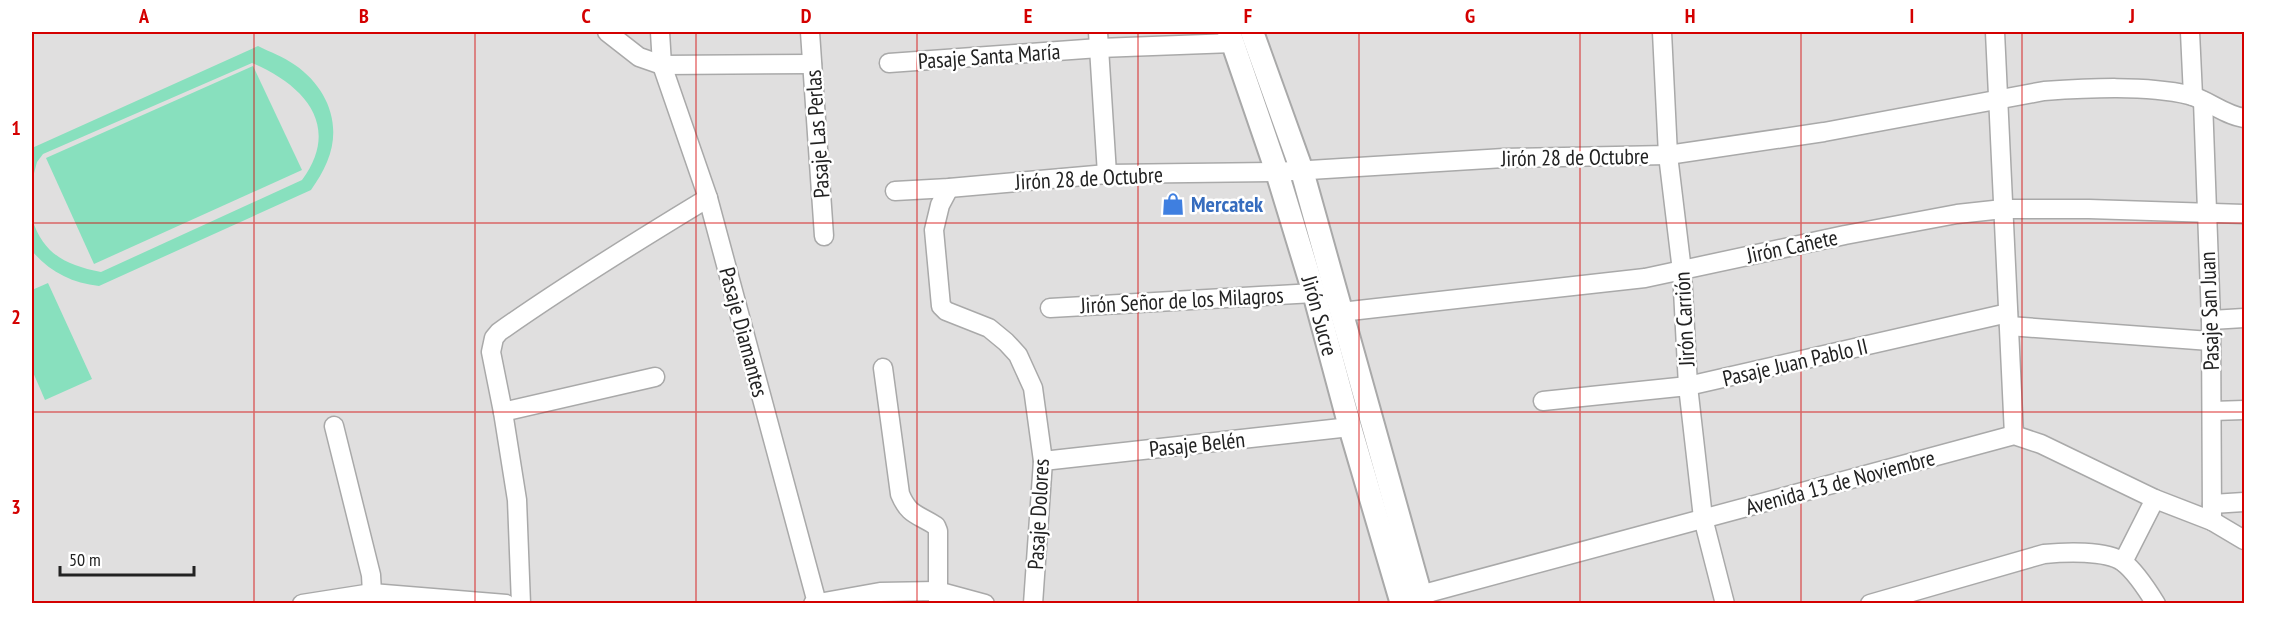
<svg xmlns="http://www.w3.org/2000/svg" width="2276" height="635" viewBox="0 0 2276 635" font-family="'PT Sans Narrow',sans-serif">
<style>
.residential{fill:#e0dfdf}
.pitch{fill:#88e0be}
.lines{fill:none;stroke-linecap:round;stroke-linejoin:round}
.minor-casing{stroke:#a9a9a9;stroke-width:21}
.tertiary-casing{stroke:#a9a9a9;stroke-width:26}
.minor{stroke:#fff;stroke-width:18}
.tertiary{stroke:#fff;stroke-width:22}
.grid{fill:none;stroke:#d40000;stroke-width:1.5;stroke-opacity:0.55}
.labels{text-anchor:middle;stroke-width:5;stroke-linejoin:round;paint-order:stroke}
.street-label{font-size:22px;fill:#222;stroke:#fff}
.shop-label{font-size:22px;font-weight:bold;fill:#366cbe;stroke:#fff;text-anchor:start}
.neatline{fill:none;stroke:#d40000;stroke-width:2}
.grid-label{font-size:20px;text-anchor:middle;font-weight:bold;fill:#d40000}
</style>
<rect width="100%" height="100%" fill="#f2efe9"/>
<rect class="residential" x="32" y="32" width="2212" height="571"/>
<g class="pitch">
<path d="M258,46C270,52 284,57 295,65C327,87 343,125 327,162C323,172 317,181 311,190L99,286C72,283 50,272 32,251V219C44,255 66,265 101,272L302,180C342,126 304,85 252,63L43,154L37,162L32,181V148Z"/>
<polygon points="253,66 302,170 94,264 46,158"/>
<polygon points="48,283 92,379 45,400 32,370 32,290"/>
</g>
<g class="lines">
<g class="minor-casing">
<g id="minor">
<polyline points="607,32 639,57 662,65 812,64"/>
<polyline points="660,32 662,65 708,198 817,603"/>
<polyline points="810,32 824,236"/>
<polyline points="1098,32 1107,174"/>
<polyline points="1662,32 1668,155 1682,271 1688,386 1703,518 1725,604"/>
<polyline points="1995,32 2014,435"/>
<polyline points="2190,32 2193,96"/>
<polyline points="889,63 1099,48 1233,43"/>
<polyline points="2203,101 2211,320 2212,521"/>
<polyline points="949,188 940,205 934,230 941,306 946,311 989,328 1006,342 1018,355 1033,388 1043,461 1033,604"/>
<path d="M895,191L949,188L1107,174L1277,172L1504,158L1668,155L1824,132L2044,91C2088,88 2146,85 2189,95C2208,100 2224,115 2244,118"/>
<polyline points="1050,308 1314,293"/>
<polyline points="1341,312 1645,278 1845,235 1957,214 2003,209 2089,209 2244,214"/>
<polyline points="2211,320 2244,318"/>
<polyline points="2009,326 2210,341"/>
<path d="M883,368L900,494C909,516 918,514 936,526L938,531V604"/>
<polyline points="1543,401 1688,386 2008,313"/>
<polyline points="2212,411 2244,410"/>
<polyline points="503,412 655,377"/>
<polyline points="334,426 371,575 372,593"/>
<polyline points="1043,461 1350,427"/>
<polyline points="2212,504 2244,502"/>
<polyline points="2123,562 2155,499"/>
<polyline points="1420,595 2014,435 2041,444 2155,499 2212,521 2244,540"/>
<polyline points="302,604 372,593 506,604"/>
<path d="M521,604L517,500L503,412L491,352L494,338L499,332C567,284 637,241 708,198"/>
<polyline points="813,604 880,592 937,591 985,604"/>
<path d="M1870,604L2044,554C2064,552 2106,550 2123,562C2135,571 2148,591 2156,604"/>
</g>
</g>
<g class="tertiary-casing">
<g id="tertiary">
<path id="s1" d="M1229,32L1277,172L1314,293L1350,427L1402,604"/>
<polyline points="1252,32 1302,171 1423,604"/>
</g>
</g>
<use href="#minor" class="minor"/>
<use href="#tertiary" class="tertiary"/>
</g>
<path class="grid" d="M254,32V604M475,32V604M696,32V604M917,32V604M1138,32V604M1359,32V604M1580,32V604M1801,32V604M2022,32V604M32,223H2244M32,412H2244"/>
<defs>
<g id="shop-bare" transform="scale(1.8)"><path d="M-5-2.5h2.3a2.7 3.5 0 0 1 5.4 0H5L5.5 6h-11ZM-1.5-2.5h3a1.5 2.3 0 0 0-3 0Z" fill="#3f7fe0" stroke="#fff" stroke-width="2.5" paint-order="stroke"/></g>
</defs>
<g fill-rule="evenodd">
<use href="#shop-bare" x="1173" y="204"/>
</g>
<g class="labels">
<g class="street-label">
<text transform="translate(989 56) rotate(-4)" y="8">Pasaje Santa María</text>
<text transform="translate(817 134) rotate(-94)" y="8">Pasaje Las Perlas</text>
<text transform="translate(1575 157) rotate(-1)" y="8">Jirón 28 de Octubre</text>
<text transform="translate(1089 178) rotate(-3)" y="8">Jirón 28 de Octubre</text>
<text transform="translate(1792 246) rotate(-12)" y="8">Jirón Cañete</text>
<text transform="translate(1182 300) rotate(-3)" y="8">Jirón Señor de los Milagros</text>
<text transform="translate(2209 311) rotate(-92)" y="8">Pasaje San Juan</text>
<text dy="8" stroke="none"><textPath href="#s1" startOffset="298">Jirón Sucre</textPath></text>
<text transform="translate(1684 319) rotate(-93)" y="8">Jirón Carrión</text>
<text transform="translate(744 332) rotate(75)" y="8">Pasaje Diamantes</text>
<text transform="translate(1795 362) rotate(-13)" y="8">Pasaje Juan Pablo II</text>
<text transform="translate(1197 444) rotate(-6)" y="8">Pasaje Belén</text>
<text transform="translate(1840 482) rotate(-15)" y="8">Avenida 13 de Noviembre</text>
<text transform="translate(1038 514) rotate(-87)" y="8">Pasaje Dolores</text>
</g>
<g class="shop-label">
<text x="1191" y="212">Mercatek</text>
</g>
</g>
<rect width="2276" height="635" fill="none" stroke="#ffffff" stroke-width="66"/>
<path d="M60 566v9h134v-9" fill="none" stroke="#222222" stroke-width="3"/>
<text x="69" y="566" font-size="18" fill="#222222" stroke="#ffffff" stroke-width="4.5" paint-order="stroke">50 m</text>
<rect x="33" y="33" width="2210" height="569" class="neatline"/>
<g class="grid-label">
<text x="144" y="23">A</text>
<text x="364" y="23">B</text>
<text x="586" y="23">C</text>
<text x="806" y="23">D</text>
<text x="1028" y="23">E</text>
<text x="1248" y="23">F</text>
<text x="1470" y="23">G</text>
<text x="1690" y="23">H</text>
<text x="1912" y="23">I</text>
<text x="2132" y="23">J</text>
<text x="16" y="135">1</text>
<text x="16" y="324">2</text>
<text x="16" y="514">3</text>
</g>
</svg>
